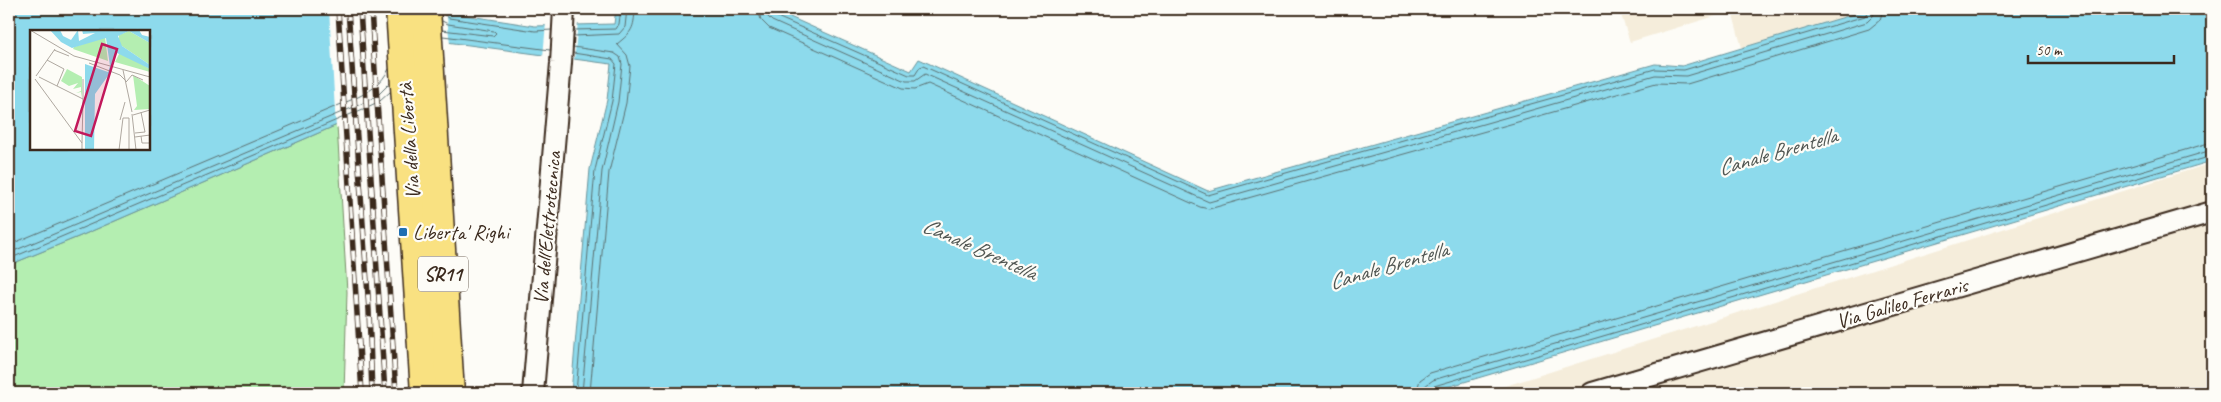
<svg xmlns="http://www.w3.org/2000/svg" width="2221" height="402" viewBox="0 0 2221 402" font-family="Caveat,sans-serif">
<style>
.built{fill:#f5eddb}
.green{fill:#b4eeb1;stroke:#788c68}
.water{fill:#8ddaec;stroke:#6c949a;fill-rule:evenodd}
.pier{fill:#fdfcf7}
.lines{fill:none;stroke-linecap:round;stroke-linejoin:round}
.shore{stroke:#5c7070;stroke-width:1}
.street-casing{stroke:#3b2a1e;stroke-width:24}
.highway-casing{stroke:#3b2a1e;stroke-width:31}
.street{stroke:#fdfcf7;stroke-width:20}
.highway{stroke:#f9e181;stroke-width:28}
.rail-casing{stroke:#3b2a1e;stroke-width:5.5}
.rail{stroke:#fdfcf7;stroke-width:4;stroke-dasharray:11;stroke-linecap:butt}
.poi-dot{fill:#1f6fb2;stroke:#fdfcf7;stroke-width:2}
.labels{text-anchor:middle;stroke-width:4.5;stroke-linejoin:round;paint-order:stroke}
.shield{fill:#fdfcf7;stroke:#75695f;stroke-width:1}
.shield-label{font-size:20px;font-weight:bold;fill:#3b2a1e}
.street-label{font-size:21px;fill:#3b2a1e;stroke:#fdfcf7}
.poi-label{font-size:21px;fill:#3b2a1e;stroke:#fdfcf7;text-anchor:start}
.water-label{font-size:22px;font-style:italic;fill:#505652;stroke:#fdfcf7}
.inset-road{fill:none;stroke:#afa8a0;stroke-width:1}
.view{fill:#c2185b;fill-opacity:0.15;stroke:#c2185b;stroke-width:2.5}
.inset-edge{fill:none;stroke:#3b2a1e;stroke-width:2.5}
</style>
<rect width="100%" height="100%" fill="#fdfcf7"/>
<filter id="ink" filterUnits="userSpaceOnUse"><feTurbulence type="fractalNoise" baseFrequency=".02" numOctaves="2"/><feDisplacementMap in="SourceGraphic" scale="10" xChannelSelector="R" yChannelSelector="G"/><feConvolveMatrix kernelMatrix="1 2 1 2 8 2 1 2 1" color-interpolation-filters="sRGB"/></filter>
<g filter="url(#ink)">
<g class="built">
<polygon points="1619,9 1871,9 1742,48 1732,11 1630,42"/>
<polygon points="2212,163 2212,393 1483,393"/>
</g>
<polygon class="green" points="337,125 347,292 344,393 9,393 9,265 78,237"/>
<path class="water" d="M9,9H445L450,13L535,26L614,24L616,9H772L911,71L919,59L1208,191L1655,64L1682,66L1871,9H2212V161L1427,393H571L590,169L607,100L611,64L439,41L337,125L78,237L9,265ZM31,31H149V149H31Z"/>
<g class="pier">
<polygon points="329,9 446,9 450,44 440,43 399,95 385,107 336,128"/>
<polygon points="578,22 574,61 543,57 546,23"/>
</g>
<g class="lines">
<g class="shore">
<polyline points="442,9 443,14 449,18 535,31 552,30"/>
<polyline points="758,9 761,20 769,28 903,88 915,89 928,84 1200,207 1209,209 1656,83 1687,84 1869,29 1880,20 1883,9"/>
<polyline points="766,9 767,16 772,21 906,81 915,81 925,74 1209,202 1655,75 1686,76 1867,22 1873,16 1875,9"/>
<polyline points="772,9 775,16 909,75 915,75 920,67 923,66 1208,195 1655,69 1684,70 1865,16 1869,9"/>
<polyline points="442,21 448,24 494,31 496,33 493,36 442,30"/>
<polyline points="574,30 616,29 619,24 621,9"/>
<polyline points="443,36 550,50"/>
<polyline points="574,36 619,34 625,27 627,9"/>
<polyline points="573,47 614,53 620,57 622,64 618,102 602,171 582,393"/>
<polyline points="573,53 612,59 616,64 612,101 595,170 576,393"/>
<path d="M9,245L358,97C372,90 381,84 389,69"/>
<polyline points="9,253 361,104 377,96 390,83"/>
<polyline points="9,259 363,109 380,101 390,92"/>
<path d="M590,393L609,172L626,103L630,66L627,55L617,44C632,32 634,29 635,9"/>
<polyline points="1416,393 1420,380 1430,373 2212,142"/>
<polyline points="1424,393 1425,386 1433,380 2212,150"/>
<polyline points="1430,393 1431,389 1434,386 2212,156"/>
</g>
<g class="street-casing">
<g id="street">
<polyline points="533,393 561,63 564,9"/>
<polyline points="1592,393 2212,212"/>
</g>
</g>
<g class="highway-casing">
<g id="highway">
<polyline points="400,9 425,393"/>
<polyline points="426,9 450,393"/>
</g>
</g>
<use href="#street" class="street"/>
<use href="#highway" class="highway"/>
<g class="rail-casing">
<g id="rail">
<polyline points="338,9 362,393"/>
<polyline points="348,9 369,310 372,393"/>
<polyline points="360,9 385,393"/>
<polyline points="371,9 396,393"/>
</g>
</g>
<use href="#rail" class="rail"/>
</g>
</g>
<rect class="poi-dot" x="398" y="227" width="10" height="10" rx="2.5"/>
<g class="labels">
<rect class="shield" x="418" y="256.5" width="50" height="35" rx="4"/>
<g class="shield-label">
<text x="443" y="281">SR11</text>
</g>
<g class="street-label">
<text transform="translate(409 141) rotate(-94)" y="7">Via della Libertà</text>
<text transform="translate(547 228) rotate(-85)" y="7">Via dell'Elettrotecnica</text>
<text transform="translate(1902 303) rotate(-16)" y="7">Via Galileo Ferraris</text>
</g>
<g class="poi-label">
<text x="413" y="239">Liberta' Righi</text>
</g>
<g class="water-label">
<text transform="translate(1777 151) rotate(-16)" y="8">Canale Brentella</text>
<text transform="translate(980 248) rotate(24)" y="8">Canale Brentella</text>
<text transform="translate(1388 265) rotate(-16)" y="8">Canale Brentella</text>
</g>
</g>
<g transform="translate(30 30)">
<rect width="120" height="120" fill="#fdfcf7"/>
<path d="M99,1L120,13V35L89,14V5ZM75,7L78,31L43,19L44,17ZM90,22L120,39V42L85,32ZM37,39L52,47V68L51,62L46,63L51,61V57L43,59L48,53L39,56L31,51ZM103,45L120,56V79L104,80L107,76Z" fill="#b4eeb1"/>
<path d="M20,0H30L33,6L41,10L48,0L49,11L65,3L53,4L52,0H109L112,5L120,7V13L99,1L88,6L92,16L120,35V39L87,23L80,43L65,64L64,120H55V34L78,42L80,36L76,8L42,18L31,12Z" fill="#8ddaec"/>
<path class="inset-road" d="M0,0L44,26L120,47M24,20L39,26M17,30L34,39L27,56M59,33L90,45L97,52M93,40L102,82M6,46L25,19M9,47L53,69L52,113M5,49L52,113V120M97,51L102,45L113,50M53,69V49M102,84L106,120M103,85L120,80M90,90L95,72M105,103L115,102L111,82M111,106L112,113H120M105,107L120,105M89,120L93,88H99V120"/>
<path class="view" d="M72,14L87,19L61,106L45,101Z"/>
<rect width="120" height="120" class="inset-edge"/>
</g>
<rect width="2221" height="402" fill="none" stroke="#fdfcf7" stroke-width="30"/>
<rect x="15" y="15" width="2191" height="372" fill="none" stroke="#3b2a1e" stroke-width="2" filter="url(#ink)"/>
<path d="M2028 55v8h146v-8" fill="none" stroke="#3b2a1e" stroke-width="2.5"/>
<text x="2036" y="55" font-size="15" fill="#3b2a1e" stroke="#fdfcf7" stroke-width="4" paint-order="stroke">50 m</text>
</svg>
